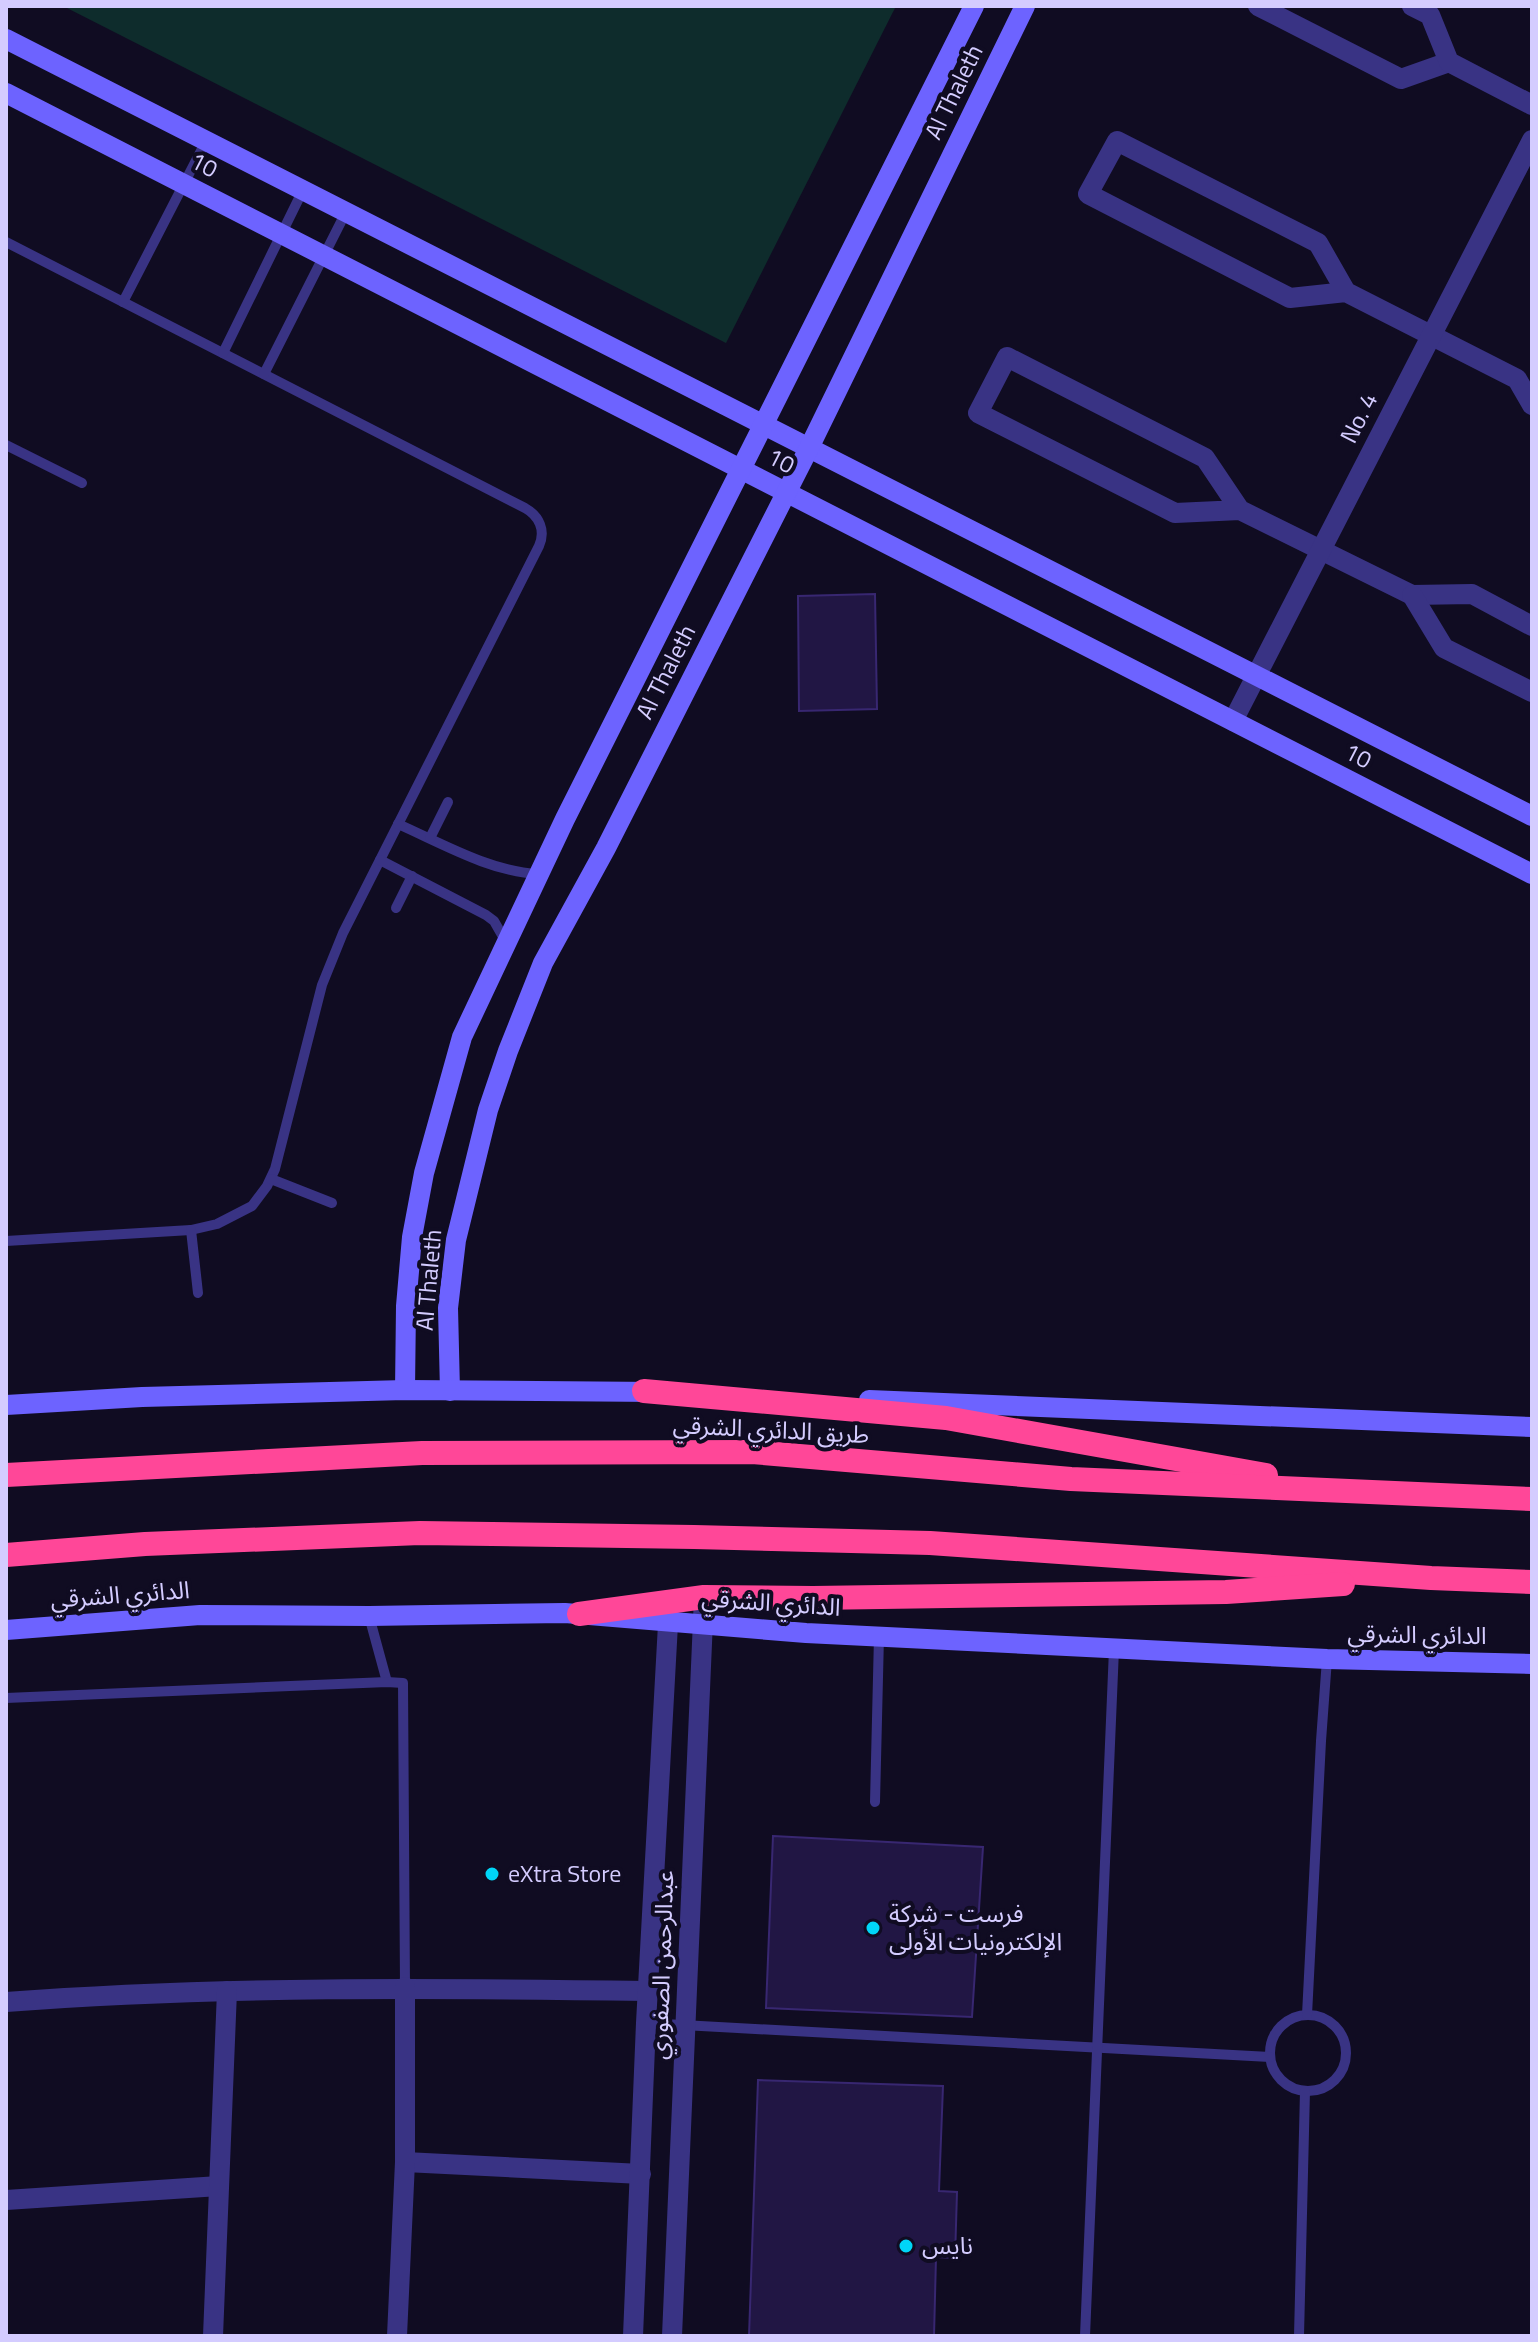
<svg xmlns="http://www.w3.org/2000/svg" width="1538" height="2342" viewBox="0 0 1538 2342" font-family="'Titillium Web','Noto Sans Arabic',sans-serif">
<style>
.green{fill:#0e2c2c}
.building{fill:#211644;stroke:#382771;stroke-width:2}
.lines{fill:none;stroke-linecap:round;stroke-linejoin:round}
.lane{stroke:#393384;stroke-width:10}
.street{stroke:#393384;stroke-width:20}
.secondary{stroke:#6d63ff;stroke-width:20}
.highway{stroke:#ff4798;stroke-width:24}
.poi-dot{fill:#00d5f7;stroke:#100c22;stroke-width:3}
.labels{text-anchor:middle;stroke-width:8;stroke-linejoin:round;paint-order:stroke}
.street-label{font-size:24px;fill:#d4ccff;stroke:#100c22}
.poi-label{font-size:24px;fill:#d4ccff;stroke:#100c22;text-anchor:start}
</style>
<rect width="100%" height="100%" fill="#100c22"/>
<polygon class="green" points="63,6 896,6 726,343"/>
<g class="building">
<polygon points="875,594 877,709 799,711 798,596"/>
<polygon points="773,1836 983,1847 972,2017 766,2008"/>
<polygon points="758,2080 943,2086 939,2191 957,2192 955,2258 936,2257 934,2336 749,2336"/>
</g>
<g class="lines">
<g class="lane">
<path d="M6,242L525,508C539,516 546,530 539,546L343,933L322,985L275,1169L267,1186L252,1206L217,1224L191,1230L6,1241"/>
<polyline points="123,302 206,141"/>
<polyline points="223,353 303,190"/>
<polyline points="264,374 346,212"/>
<polyline points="6,445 82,483"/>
<path d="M398,824C441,843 491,872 538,874"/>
<polyline points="430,838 448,802"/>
<polyline points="380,860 486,915 494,921 506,942"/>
<polyline points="396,908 412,876"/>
<polyline points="271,1179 332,1203"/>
<polyline points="191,1230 198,1293"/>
<polyline points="369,1616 387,1682"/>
<polyline points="6,1698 387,1682 403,1683 405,1987"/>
<polyline points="875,1802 879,1636"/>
<circle cx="1308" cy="2053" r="38"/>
<polyline points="1307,2015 1321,1741 1327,1659"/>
<polyline points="646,2023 1270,2057"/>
<polyline points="1085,2336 1114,1649"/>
<polyline points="1299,2336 1305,2091"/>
</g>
<g class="street">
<polyline points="1258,6 1401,79 1449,62"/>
<polyline points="1412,6 1430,15 1449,62 1532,105"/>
<polyline points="1346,292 1290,298 1088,194 1117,141 1318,243 1346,292 1517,379 1532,405"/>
<polyline points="1240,510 1175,513 978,413 1007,357 1205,458 1240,510 1412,595 1472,594 1532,626"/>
<polyline points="1412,595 1444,648 1532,692"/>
<polyline points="1233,721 1532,140"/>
<path d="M6,2002C220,1986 434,1988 648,1991"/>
<polyline points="405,2162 641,2174"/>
<polyline points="6,2200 219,2186"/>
<polyline points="213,2336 227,1991"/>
<polyline points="397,2336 405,2162 405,1987"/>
<polyline points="633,2336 646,2023 669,1606"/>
<polyline points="672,2336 704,1597"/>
</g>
<g class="secondary">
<polyline points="6,39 1532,816"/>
<polyline points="6,93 1532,874"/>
<polyline points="405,1390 406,1306 412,1237 424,1173 462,1037 565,819 974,6"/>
<polyline points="450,1391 448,1308 456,1240 488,1110 508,1051 543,963 606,848 809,448 1025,6"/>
<polyline points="869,1400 1532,1427"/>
<polyline points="6,1405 142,1397 405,1390 657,1392"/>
<polyline points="6,1630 200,1615 369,1616 565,1613 806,1633 1327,1659 1532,1664"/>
</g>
<g class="highway">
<polyline points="644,1391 946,1418 1266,1475"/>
<polyline points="6,1475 422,1453 752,1452 1071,1479 1532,1499"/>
<polyline points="6,1555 145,1544 420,1533 694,1537 930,1543 1431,1578 1532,1582"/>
<polyline points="579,1614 704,1597 813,1598 1226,1592 1343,1584"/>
</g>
</g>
<g class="poi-dot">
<circle cx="492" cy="1874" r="8"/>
<circle cx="873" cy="1928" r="8"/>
<circle cx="906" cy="2246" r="8"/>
</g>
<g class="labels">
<g class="street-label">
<text transform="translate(954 92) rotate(-64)" y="8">Al Thaleth</text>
<text transform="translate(204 165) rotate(27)" y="8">10</text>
<text transform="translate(1359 418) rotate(-63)" y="8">No. 4</text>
<text transform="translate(781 461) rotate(27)" y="8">10</text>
<text transform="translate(666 672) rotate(-63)" y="8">Al Thaleth</text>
<text transform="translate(1358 756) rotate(27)" y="8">10</text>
<text transform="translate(429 1280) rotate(-85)" y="8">Al Thaleth</text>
<text transform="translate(771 1430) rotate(3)" y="8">طريق الدائري الشرقي</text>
<text transform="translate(120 1595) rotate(-4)" y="8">الدائري الشرقي</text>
<text transform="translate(771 1603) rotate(4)" y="8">الدائري الشرقي</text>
<text transform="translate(1417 1635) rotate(1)" y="8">الدائري الشرقي</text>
<text transform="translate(662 1965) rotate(-88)" y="8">عبدالرحمن الصفوري</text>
</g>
<g class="poi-label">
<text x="508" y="1882">eXtra Store</text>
<text x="889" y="1922">فرست - شركة<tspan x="889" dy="28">الإلكترونيات الأولى</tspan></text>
<text x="922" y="2254">نايس</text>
</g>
</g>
<rect width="1538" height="2342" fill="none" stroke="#d4ccff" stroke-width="16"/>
</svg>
